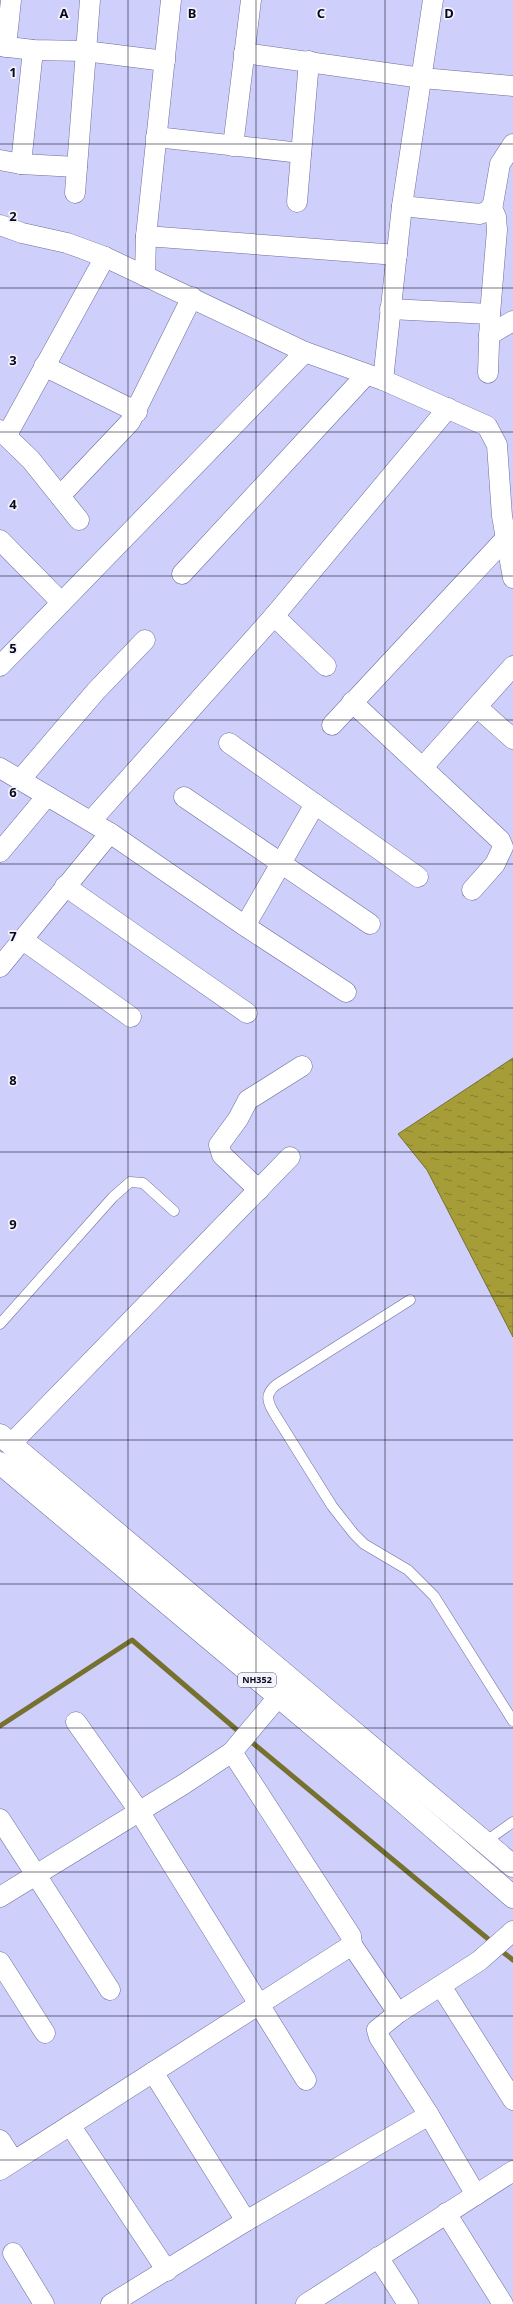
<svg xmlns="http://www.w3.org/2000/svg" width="513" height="2304" viewBox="0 0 513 2304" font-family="'Noto Sans',sans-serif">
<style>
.water{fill:url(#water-ripples);stroke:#77712f}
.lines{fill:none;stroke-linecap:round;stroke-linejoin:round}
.stream{stroke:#77712f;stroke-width:5}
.lane-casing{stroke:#6e6d9e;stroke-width:11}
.street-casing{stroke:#6e6d9e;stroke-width:21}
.highway-casing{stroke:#6e6d9e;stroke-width:23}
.lane{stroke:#fff;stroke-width:10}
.street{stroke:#fff;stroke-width:20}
.highway{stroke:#fff;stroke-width:22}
.grid{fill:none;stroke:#0a091b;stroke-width:1;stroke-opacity:0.55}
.labels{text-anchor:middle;stroke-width:3.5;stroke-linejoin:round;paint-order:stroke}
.shield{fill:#f3f3fe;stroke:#504f5f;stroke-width:1}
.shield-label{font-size:9px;font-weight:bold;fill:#0a091b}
.grid-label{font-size:13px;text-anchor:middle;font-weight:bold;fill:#0a091b;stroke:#f3f3fe;stroke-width:3.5;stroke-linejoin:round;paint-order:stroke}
</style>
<defs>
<pattern id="water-ripples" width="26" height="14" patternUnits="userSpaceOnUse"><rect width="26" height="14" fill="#a69d38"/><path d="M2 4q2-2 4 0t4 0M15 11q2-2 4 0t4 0" fill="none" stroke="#857e2e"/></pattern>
</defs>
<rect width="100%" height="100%" fill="#cecffa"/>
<polygon class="water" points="513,1058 513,1337 427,1170 398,1134"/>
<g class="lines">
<g class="stream">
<polyline points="0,1726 132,1640 237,1730"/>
<polyline points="248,1739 493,1943"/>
<polyline points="504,1953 513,1960"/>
</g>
<g class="lane-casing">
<g id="lane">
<path d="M410,1300L276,1385C265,1394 267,1401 274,1413L332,1506L354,1534L364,1544L408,1570L434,1596L513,1721"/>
<polyline points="0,1324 113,1197 130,1182 143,1183 174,1211"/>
<polyline points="485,1842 513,1822"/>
</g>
</g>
<g class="street-casing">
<g id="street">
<polyline points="0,46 33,50 85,51 165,61"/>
<polyline points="6,47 11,0"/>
<polyline points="244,53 422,78 513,86"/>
<polyline points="156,137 301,153"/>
<polyline points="233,146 251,0"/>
<polyline points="0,160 21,164 77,167"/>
<polyline points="21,164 33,50"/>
<polyline points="75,193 90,0"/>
<polyline points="297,202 309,61"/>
<polyline points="402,206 480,214 488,211 493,204 500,164 513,144"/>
<polyline points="0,225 22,233 67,243 105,257 305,352 383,380 487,426 497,445 502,516 513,578"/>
<polyline points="146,236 397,255"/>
<polyline points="145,276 146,236 171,0"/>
<polyline points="390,309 490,314"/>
<polyline points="489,335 513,321"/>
<polyline points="44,366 137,412"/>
<polyline points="488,373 490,314 497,230 496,217 492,208"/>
<polyline points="383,380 402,206 433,0"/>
<polyline points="0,430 31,460 79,520"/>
<polyline points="7,435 105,257"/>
<polyline points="60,496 130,422 192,297"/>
<polyline points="0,540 61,602"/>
<polyline points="182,574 366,375"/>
<polyline points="274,616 326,666"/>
<polyline points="0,666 305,352"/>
<polyline points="352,702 500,840 503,847 495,864 472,890"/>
<polyline points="477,707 513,739"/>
<polyline points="332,725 506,538"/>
<polyline points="229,743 418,877"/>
<polyline points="423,767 513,666"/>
<polyline points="0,768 110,833 245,926 346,992"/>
<polyline points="20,780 96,691 145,640"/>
<polyline points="184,797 370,924"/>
<polyline points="91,821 274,616 448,408"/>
<polyline points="0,852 47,796"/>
<polyline points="65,886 247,1013"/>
<polyline points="245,926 315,804"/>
<polyline points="23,940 131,1017"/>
<polyline points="0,967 110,833"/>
<polyline points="259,1190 222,1155 219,1145 238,1119 248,1100 302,1066"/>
<polyline points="11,1444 290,1157"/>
<polyline points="76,1722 139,1811 306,2080"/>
<polyline points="0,1819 110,1990"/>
<polyline points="0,1897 184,1784 232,1752 289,1684"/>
<polyline points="352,1945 398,2013"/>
<polyline points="0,1962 45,2033"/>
<polyline points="441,1986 513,2100"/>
<polyline points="153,2072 246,2221"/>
<polyline points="70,2125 167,2271"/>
<polyline points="0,2140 13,2160"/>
<polyline points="0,2170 352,1945 351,1936 232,1752"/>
<polyline points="476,2195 429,2115 379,2037 377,2030 398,2013 479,1961 513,1931"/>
<polyline points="446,2213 503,2304"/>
<polyline points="13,2253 44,2304"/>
<polyline points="378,2257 408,2304"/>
<polyline points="111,2304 246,2221 429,2115"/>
<polyline points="306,2304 513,2171"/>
</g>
</g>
<g class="highway-casing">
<g id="highway">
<polyline points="0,1435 513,1866"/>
<polyline points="0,1463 384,1785 513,1897"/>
</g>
</g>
<use href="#lane" class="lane"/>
<use href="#street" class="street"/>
<use href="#highway" class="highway"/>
</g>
<path class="grid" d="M128,0V2304M256,0V2304M385,0V2304M0,144H513M0,288H513M0,432H513M0,576H513M0,720H513M0,864H513M0,1008H513M0,1152H513M0,1296H513M0,1440H513M0,1584H513M0,1728H513M0,1872H513M0,2016H513M0,2160H513"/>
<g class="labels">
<rect class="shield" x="238" y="1673" width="38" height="14" rx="3"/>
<g class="shield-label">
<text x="257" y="1683">NH352</text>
</g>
</g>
<g class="grid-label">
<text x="64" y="18">A</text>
<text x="192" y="18">B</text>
<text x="321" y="18">C</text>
<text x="449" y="18">D</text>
<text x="13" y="77">1</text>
<text x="13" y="221">2</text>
<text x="13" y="365">3</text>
<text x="13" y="509">4</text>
<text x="13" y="653">5</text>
<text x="13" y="797">6</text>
<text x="13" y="941">7</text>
<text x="13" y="1085">8</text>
<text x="13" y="1229">9</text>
</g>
</svg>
